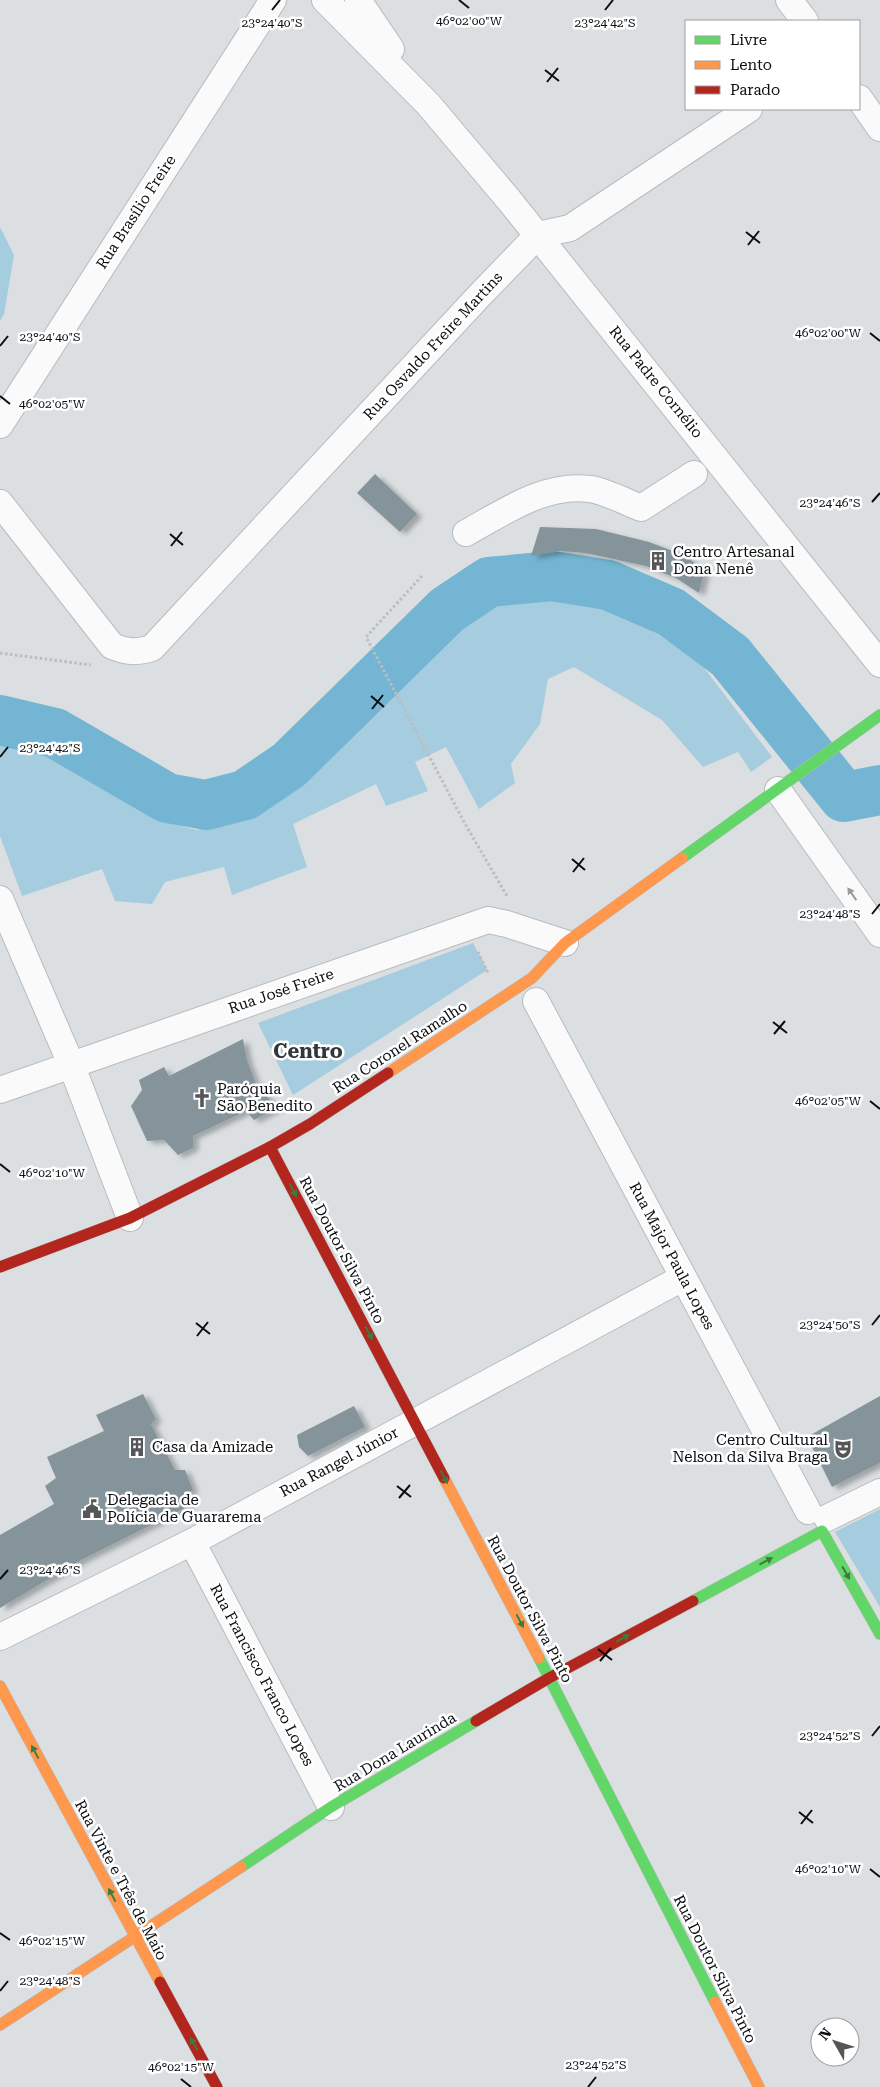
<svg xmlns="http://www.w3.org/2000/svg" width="880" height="2087" viewBox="0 0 880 2087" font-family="'Roboto Serif',serif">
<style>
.green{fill:#a5ccdf}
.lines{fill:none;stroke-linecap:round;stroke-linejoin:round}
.river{stroke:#73b5d2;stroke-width:50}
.building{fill:#84949a;filter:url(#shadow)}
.street-casing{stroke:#b8bbbd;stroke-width:28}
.fast-casing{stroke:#b8bbbd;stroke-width:12}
.slow-casing{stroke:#b8bbbd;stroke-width:12}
.jam-casing{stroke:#b8bbbd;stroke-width:12}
.path{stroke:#bbbdbe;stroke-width:3;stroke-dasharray:2.5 2.5;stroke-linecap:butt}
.street{stroke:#fafafa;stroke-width:26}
.fast{stroke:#63d668;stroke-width:11}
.slow{stroke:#ff974d;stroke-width:11}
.jam{stroke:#b3261e;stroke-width:11}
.oneway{fill:#9a9b9c}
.oneway2{fill:#3b7c40}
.ticks{fill:none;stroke:#0b0d0f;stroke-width:2}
.labels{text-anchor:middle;stroke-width:5;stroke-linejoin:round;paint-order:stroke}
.street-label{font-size:15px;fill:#0b0d0f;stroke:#fff}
.poi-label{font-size:15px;fill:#0b0d0f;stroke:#fff;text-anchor:start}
.district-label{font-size:20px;font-weight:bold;fill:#31373a;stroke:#fff}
.ticks-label{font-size:12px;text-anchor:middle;fill:#0b0d0f;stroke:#fff;stroke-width:5;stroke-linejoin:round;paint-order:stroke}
</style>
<defs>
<filter id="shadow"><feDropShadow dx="5.5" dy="3" stdDeviation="2.5" flood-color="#0004"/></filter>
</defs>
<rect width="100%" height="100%" fill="#dbdfe1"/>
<g class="green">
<polygon points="0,227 14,255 4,314 0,321"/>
<polygon points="540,591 608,603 658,630 702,665 772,757 751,772 738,752 703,767 662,720 574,667 548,679 540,724 511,764 515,783 479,809 446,747 415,762 428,791 386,806 376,784 293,824 307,867 232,895 224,867 165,882 152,904 115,901 102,869 22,896 0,836 0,744 53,757 156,820 197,830 251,812 326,760 391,685 473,610"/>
<polygon points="473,943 487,970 293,1095 258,1023"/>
<polygon points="880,1509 880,1607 835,1532"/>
</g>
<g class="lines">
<polyline class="river" points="0,720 55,733 167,798 206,805 245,795 289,765 447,610 489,582 552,576 608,585 671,612 730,656 844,797 880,790"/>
</g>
<g class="building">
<polygon points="375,474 417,514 400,532 357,493"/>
<polygon points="540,527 596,529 649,542 683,555 705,570 699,593 676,578 646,566 586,553 560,551 531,556"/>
<polygon points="243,1039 247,1060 256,1084 277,1108 254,1120 246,1111 193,1136 193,1148 178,1155 164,1140 147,1141 131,1106 142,1090 139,1080 164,1067 169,1076"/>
<polygon points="143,1394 156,1419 151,1424 175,1470 185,1470 193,1490 186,1495 189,1506 83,1559 0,1608 0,1535 54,1504 45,1486 56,1478 47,1457 104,1431 96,1415"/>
<polygon points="880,1396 880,1463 832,1487 807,1437"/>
<polygon points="354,1406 365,1427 308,1456 299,1447 297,1435"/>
</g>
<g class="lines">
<g class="street-casing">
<g id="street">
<polyline points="325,0 428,104 509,200 880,664"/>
<polyline points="358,0 391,49"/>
<polyline points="789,0 805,21"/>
<polyline points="859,98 880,128"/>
<polyline points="0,425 273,0"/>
<path d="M0,503L112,646C127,652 136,653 152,648L479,296L538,235L570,228L749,109"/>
<path d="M466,533C504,512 545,483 590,489C605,491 626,502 641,508L694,474"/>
<polyline points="778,790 880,934"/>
<polyline points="0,899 71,1064 130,1218"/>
<polyline points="536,1001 808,1511"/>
<polyline points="0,1090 488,920 507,924 565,943"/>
<polyline points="827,1518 880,1492"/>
<polyline points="192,1542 331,1807"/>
<polyline points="0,1637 192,1542 675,1282"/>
</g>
</g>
<g class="fast-casing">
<g id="fast">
<polyline points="682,858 880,715"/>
<polyline points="693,1601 822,1531 880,1634"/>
<polyline points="539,1658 715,2002"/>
<polyline points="241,1867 331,1807 476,1721"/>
</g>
</g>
<g class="slow-casing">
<g id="slow">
<polyline points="388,1073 532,978 565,943 682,858"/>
<polyline points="444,1478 539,1658"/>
<polyline points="0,1686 160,1982"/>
<polyline points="715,2002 759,2087"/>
<polyline points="0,2025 241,1867"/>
</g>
</g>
<g class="jam-casing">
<g id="jam">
<polyline points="270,1147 444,1478"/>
<polyline points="0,1267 130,1218 270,1147 310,1124 388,1073"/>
<polyline points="476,1721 549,1678 693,1601"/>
<polyline points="160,1982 217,2087"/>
</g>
</g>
<g class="path">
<polyline points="422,576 366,637 464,822 507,896"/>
<polyline points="0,653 91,665"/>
<polyline points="478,952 488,973"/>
</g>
<use href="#street" class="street"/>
<use href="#fast" class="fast"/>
<use href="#slow" class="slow"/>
<use href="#jam" class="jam"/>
</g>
<defs><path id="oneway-solid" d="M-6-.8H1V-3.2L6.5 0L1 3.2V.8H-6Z" transform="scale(1.25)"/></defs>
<use class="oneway" href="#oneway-solid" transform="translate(852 894) rotate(-125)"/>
<g class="oneway2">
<use href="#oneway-solid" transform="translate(293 1190) rotate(62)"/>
<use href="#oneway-solid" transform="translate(369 1333) rotate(62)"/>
<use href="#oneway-solid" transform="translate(444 1477) rotate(62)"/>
<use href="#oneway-solid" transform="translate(766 1561) rotate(-28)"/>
<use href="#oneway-solid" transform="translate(846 1573) rotate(60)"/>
<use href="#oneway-solid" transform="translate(520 1621) rotate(62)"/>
<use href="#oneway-solid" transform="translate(623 1638) rotate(-28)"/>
<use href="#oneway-solid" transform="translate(35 1752) rotate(-118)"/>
<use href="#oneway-solid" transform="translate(112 1895) rotate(-118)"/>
<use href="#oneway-solid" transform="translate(194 2044) rotate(-119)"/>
</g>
<path class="ticks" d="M459,0L469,8M272,10L280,0M605,10L613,0M545,70L559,81M547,82L558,68M746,232L760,243M748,245L759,231M870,333L880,341M0,346L8,336M0,396L10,404M872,502L880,493M170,534L183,545M171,546L182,532M371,696L384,707M372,709L383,695M0,757L8,747M572,859L585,870M573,872L584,858M872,914L880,904M773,1022L787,1033M774,1034L785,1021M870,1101L880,1109M0,1164L10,1172M196,1323L210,1334M872,1325L880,1315M197,1336L208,1322M397,1486L411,1497M399,1498L410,1485M0,1579L8,1570M598,1649L612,1660M600,1661L611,1648M872,1736L880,1726M799,1812L813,1823M801,1824L812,1810M870,1869L880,1877M0,1933L10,1940M0,1991L8,1981M181,2079L191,2087M588,2087L596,2077"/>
<defs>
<g id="building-bare" transform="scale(1.5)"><path d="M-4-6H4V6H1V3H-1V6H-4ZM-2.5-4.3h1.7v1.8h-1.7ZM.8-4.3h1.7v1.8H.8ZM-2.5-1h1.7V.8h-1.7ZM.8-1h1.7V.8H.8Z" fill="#545658" stroke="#fff" stroke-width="2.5" paint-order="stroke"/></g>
<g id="church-bare" transform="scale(1.5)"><path d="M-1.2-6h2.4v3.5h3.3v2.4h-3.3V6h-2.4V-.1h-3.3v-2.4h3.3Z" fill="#545658" stroke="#fff" stroke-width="2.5" paint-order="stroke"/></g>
<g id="theatre-bare" transform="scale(1.5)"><path d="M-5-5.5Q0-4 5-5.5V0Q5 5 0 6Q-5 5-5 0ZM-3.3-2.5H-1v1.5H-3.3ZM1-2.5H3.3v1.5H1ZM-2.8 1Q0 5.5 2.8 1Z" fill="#545658" stroke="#fff" stroke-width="2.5" paint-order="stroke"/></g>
<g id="civic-bare" transform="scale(1.5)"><path d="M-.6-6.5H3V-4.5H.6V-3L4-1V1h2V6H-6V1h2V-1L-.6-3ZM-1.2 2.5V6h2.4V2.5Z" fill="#545658" stroke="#fff" stroke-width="2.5" paint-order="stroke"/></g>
</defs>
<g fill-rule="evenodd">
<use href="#building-bare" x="658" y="561"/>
<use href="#church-bare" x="202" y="1098"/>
<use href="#building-bare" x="137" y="1447"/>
<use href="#theatre-bare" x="843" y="1449"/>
<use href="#civic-bare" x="92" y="1509"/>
</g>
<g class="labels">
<g class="street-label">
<text transform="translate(136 212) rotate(-57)" y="5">Rua Brasílio Freire</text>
<text transform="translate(433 346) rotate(-47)" y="5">Rua Osvaldo Freire Martins</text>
<text transform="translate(656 382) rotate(51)" y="5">Rua Padre Cornélio</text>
<text transform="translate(281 991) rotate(-19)" y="5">Rua José Freire</text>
<text transform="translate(400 1047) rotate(-33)" y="5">Rua Coronel Ramalho</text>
<text transform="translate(342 1250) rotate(62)" y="5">Rua Doutor Silva Pinto</text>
<text transform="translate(672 1256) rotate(62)" y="5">Rua Major Paula Lopes</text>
<text transform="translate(339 1462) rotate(-28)" y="5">Rua Rangel Júnior</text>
<text transform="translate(530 1609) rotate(62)" y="5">Rua Doutor Silva Pinto</text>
<text transform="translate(262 1675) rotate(62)" y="5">Rua Francisco Franco Lopes</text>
<text transform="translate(395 1752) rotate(-31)" y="5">Rua Dona Laurinda</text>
<text transform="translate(121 1880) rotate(62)" y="5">Rua Vinte e Três de Maio</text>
<text transform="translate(715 1969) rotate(63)" y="5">Rua Doutor Silva Pinto</text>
</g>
<g class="poi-label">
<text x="673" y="557">Centro Artesanal<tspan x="673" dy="17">Dona Nenê</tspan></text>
<text x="217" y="1094">Paróquia<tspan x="217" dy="17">São Benedito</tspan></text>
<text x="828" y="1445" text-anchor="end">Centro Cultural<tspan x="828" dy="17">Nelson da Silva Braga</tspan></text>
<text x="152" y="1452">Casa da Amizade</text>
<text x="107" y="1505">Delegacia de<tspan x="107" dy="17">Polícia de Guararema</tspan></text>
</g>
<g class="district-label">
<text x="308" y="1058">Centro</text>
</g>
</g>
<g class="ticks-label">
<text x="469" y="25">46°02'00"W</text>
<text x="272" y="27">23°24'40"S</text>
<text x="605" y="27">23°24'42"S</text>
<text x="828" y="337">46°02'00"W</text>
<text x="50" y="341">23°24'40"S</text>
<text x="52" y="408">46°02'05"W</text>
<text x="830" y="507">23°24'46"S</text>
<text x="50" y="752">23°24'42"S</text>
<text x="830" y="918">23°24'48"S</text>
<text x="828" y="1105">46°02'05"W</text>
<text x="52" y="1177">46°02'10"W</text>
<text x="830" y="1329">23°24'50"S</text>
<text x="50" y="1574">23°24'46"S</text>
<text x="830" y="1740">23°24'52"S</text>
<text x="828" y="1873">46°02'10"W</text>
<text x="52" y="1945">46°02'15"W</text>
<text x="50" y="1985">23°24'48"S</text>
<text x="596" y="2069">23°24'52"S</text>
<text x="181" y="2071">46°02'15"W</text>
</g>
<rect x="685" y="20" width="175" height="90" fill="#ffffff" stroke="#9d9e9f"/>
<rect x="695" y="36" width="25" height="8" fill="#63d668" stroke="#9d9e9f"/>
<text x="730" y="45" font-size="15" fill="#0b0d0f">Livre</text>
<rect x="695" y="61" width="25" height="8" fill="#ff974d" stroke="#9d9e9f"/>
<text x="730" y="70" font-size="15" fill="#0b0d0f">Lento</text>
<rect x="695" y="86" width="25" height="8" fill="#b3261e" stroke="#9d9e9f"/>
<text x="730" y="95" font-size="15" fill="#0b0d0f">Parado</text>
<g transform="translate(835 2042) rotate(309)"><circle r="24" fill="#ffffff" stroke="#9d9e9f"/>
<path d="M0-4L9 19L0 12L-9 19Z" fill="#545658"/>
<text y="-8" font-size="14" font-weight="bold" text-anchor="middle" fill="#0b0d0f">N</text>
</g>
</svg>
